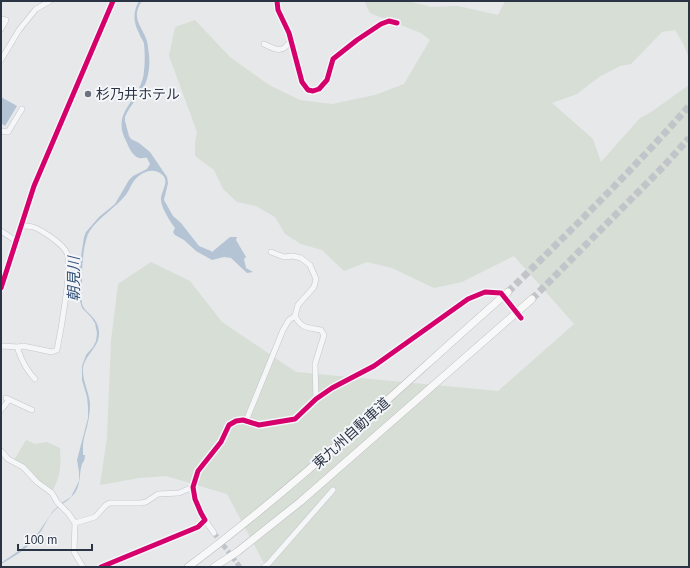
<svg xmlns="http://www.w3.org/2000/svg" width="690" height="568" viewBox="0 0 690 568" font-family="Helvetica,'Noto Sans JP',sans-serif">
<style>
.green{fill:#d6ded6}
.water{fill:#b4c4d5}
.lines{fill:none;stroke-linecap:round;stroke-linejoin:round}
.minor-tunnel{stroke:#c1c4c9;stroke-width:5;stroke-dasharray:5 2.5;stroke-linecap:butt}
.highway-tunnel{stroke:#c1c4c9;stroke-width:7;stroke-dasharray:7 3.5;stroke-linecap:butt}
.minor-casing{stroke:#c4c6c8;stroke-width:6}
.highway-casing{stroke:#b8bbbf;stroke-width:8}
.minor{stroke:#f5f6f7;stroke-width:5}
.highway{stroke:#f8f8f8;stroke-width:7}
.cycleway-casing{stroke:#f4f6f9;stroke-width:8}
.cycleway{stroke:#d6006c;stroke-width:5}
.poi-dot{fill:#6c737f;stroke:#f4f6f9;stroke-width:1.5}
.labels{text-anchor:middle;stroke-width:4;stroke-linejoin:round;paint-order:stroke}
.poi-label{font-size:14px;fill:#2b3445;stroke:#f4f6f9;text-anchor:start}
.street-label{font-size:14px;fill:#2b3445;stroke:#f4f6f9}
.water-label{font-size:15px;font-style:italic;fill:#34527a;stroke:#f4f6f9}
</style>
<rect width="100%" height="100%" fill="#e6e8ea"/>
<g class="green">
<polygon points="364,1 408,1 431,7 458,6 498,15 505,1 689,1 689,58 683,43 675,30 662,32 631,64 620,66 599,77 577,94 552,103 593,139 601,162 640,118 651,112 689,85 689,567 266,567 227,494 166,476 139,478 100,485 107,438 111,341 118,284 151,262 190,281 222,322 296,372 498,391 574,324 514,256 462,282 434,288 392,268 367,262 344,271 322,250 301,244 285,234 275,217 256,206 237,202 223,189 214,170 195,156 195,142 197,132 169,56 175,27 195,20 230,57 269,85 300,100 332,104 375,95 404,84 430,40 421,33 370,13"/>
<path d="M26,440L35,444L47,442L60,448C61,465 61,475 53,490L36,479L14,460Z"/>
</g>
<g class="water">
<path d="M139,1H142C130,18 142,26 147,41C148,45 148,50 149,54C150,66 149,79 142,90C137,99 129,107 125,117V121L129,136L131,139L139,143L150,152L167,177L168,183L164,200L173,216L181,223L199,246L211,251L212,252L230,237H237L236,240L246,257L244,259L246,268L253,272L247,273L231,258L224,257L212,260L196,251L184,240L175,235L173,232L175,228C170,221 160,206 161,198C162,189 171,180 160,173C153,169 146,171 140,175C130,182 131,190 124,197C114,209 91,223 87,237C82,253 82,269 82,286C82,292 81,298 82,304C85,314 98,316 99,332C100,347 85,354 83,368C82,381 89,391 90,404C90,414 88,424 85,434C84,438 83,442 83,446C83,449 83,452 83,455H85C85,459 84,461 82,464C79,473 81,482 76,491C71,500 62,503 54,511C47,518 45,526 39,534C30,547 15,556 1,564V563L20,550L36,536L53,511L63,502L71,497L79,481V472L77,460L88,418V407L87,397L82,380V366L86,355L93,347L96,341L97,333L95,323L91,317L82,308L80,301L81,290L79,270L84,237L86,232L99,217L115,204L129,180L133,176L147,169L150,164L147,158C144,157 142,159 139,158C132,156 129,147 126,141C110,111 142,100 144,71C145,62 145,53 144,44C143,39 140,37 139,33C133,22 133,11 139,1Z"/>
<polygon points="1,97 17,106 5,126 1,123"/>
</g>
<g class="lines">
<g class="minor-tunnel">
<polyline points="502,294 521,318"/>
<polyline points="214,533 240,567"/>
</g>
<g class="highway-tunnel">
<path d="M508,292C570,231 632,171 689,106"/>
<polyline points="532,299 663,167 689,138"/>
</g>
<g class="minor-casing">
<g id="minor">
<polyline points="277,1 278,10 289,33 302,82 308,90 313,91 319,89 327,80 333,59 357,40 381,24 389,21 397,23"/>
<polyline points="1,19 6,20 1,29"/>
<path d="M264,44C276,50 283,54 291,40"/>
<polyline points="1,60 19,30 36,9 50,1"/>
<polyline points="1,131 8,132 22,109"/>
<path d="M21,226C25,226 30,226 33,227C42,230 63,244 67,253C73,264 60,335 57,350L52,352L23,346L19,347L18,350C22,361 26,370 35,379"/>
<polyline points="1,231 16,241"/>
<path d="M271,252L284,257L293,256L301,258L310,265L316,279L314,287L298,305L295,316C302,329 307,327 321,330L324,335L315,364L316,399"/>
<polyline points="1,288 34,186 113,1"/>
<polyline points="1,346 19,347"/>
<polyline points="6,398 32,410"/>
<polyline points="1,410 9,400"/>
<polyline points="246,421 283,330 289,320 295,316"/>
<polyline points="1,451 8,459 23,467 37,482 52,493 57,502 68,513 75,523 74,552 83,567"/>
<polyline points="205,520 214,533"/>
<polyline points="75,523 95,517 106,505 110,503 141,503 146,502 158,494 179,493 193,487"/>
<polyline points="101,567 198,527 205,520 201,513 195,499 193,487 198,471 221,442 229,425 236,421 243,420 259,425 295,419 316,399 332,388 374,366 468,299 485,292 501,293"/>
<polyline points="264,567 269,563 333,490"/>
</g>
</g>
<g class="highway-casing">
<g id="highway">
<path d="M188,567C301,483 402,385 508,292"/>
<polyline points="214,567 237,552 300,502 532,299"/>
</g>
</g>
<use href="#minor" class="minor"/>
<use href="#highway" class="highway"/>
<g class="cycleway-casing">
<g id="cycleway">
<polyline points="277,1 278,10 289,33 302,82 308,90 313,91 319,89 327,80 333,59 357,40 381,24 389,21 397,23"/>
<polyline points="1,288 34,186 113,1"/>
<polyline points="101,567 198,527 205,520 201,513 195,499 193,487 198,471 221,442 229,425 236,421 243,420 259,425 295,419 316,399 332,388 374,366 468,299 485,292 501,293 521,318"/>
</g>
</g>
<use href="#cycleway" class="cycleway"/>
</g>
<circle class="poi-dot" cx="88" cy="94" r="4"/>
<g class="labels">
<g class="poi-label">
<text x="96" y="99">杉乃井ホテル</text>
</g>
<g class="street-label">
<text transform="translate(351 433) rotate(-42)" y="5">東九州自動車道</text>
</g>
<g class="water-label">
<text transform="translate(74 279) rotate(-90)" y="5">朝見川</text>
</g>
</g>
<rect width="690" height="568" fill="none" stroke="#2b3445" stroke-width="4"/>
<path d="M18 544v6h74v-6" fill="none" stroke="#2b3445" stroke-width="2"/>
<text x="24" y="544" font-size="12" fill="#2b3445" stroke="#f4f6f9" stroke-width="3" paint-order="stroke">100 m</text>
</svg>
